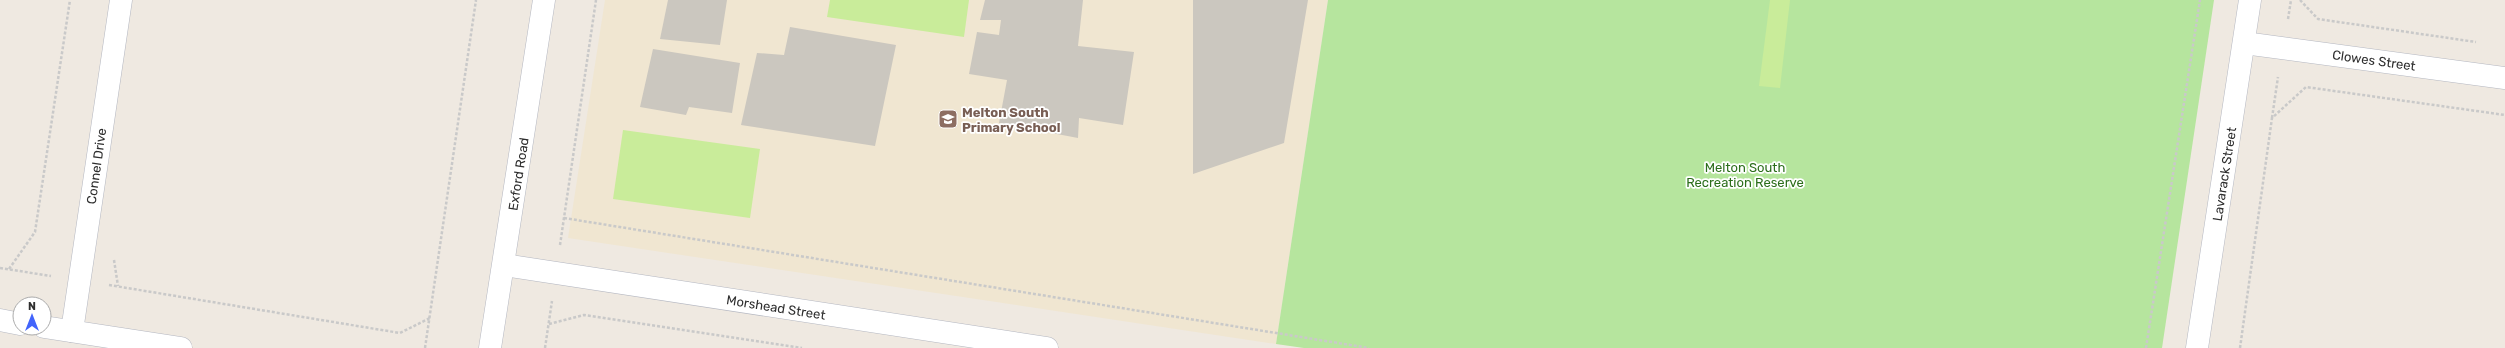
<svg xmlns="http://www.w3.org/2000/svg" width="2505" height="348" viewBox="0 0 2505 348" font-family="Rubik,sans-serif">
<style>
.education{fill:#f0e6d1}
.green{fill:#b6e59e}
.pitch{fill:#c9ec9a}
.building{fill:#cbc7bf}
.lines{fill:none;stroke-linecap:round;stroke-linejoin:round}
.minor-casing{stroke:#b4b7c1;stroke-width:23}
.path{stroke:#c9c9c9;stroke-width:2.5;stroke-dasharray:3 2;stroke-linecap:butt}
.minor{stroke:#fff;stroke-width:22}
.labels{text-anchor:middle;stroke-width:3.5;stroke-linejoin:round;paint-order:stroke}
.street-label{font-size:13px;fill:#2e2e2e;stroke:#fff}
.education-label{font-size:13px;font-weight:bold;fill:#785e54;stroke:#fff;text-anchor:start}
.park-label{font-size:13px;fill:#2c6e1b;stroke:#fff}
</style>
<rect width="100%" height="100%" fill="#efe9e1"/>
<polygon class="education" points="605,0 1328,0 1276,344 568,238"/>
<polygon class="green" points="1328,0 2214,0 2162,348 1304,348 1276,344"/>
<g class="pitch">
<polygon points="830,0 969,0 964,37 827,17"/>
<polygon points="1770,0 1790,0 1780,88 1759,86"/>
<polygon points="623,130 760,149 750,218 613,199"/>
</g>
<g class="building">
<polygon points="668,0 727,0 720,45 660,39"/>
<polygon points="985,0 1083,0 1078,46 1134,52 1123,125 1079,118 1078,138 999,123 1007,80 969,74 977,32 999,35 1001,20 980,20"/>
<polygon points="1193,0 1308,0 1284,143 1193,174"/>
<polygon points="790,27 896,45 875,146 741,125 757,53 784,55"/>
<polygon points="653,49 740,63 732,113 689,107 686,115 640,107"/>
</g>
<g class="lines">
<g class="minor-casing">
<g id="minor">
<polyline points="2244,43 2505,78"/>
<polyline points="504,265 1047,348"/>
<polyline points="0,320 20,324"/>
<polyline points="44,327 181,348"/>
<polyline points="72,331 121,0"/>
<polyline points="490,348 544,0"/>
<polyline points="2197,348 2250,0"/>
</g>
</g>
<g class="path">
<polyline points="2300,0 2318,19 2476,42"/>
<polyline points="2288,19 2291,0"/>
<polyline points="2272,118 2278,77"/>
<polyline points="564,218 1369,348"/>
<polyline points="560,245 596,0"/>
<polyline points="114,260 118,286"/>
<polyline points="0,268 51,276"/>
<polyline points="9,269 35,232 70,0"/>
<polyline points="109,285 400,333 430,318"/>
<polyline points="549,324 584,315 802,348"/>
<polyline points="425,348 476,0"/>
<polyline points="545,348 552,301"/>
<polyline points="2146,348 2200,0"/>
<polyline points="2240,348 2272,118 2306,87 2505,115"/>
</g>
<use href="#minor" class="minor"/>
</g>
<defs>
<g id="school-square" transform="scale(1)"><rect x="-9" y="-9" width="18" height="18" rx="4" fill="#8d6e63" stroke="#fff"/><path d="M0-5L7-2L0 1L-7-2ZM-4 1L0 2.5L4 1V4Q0 6-4 4Z" fill="#fff"/></g>
</defs>
<g fill-rule="evenodd">
<use href="#school-square" x="948" y="119"/>
</g>
<g class="labels">
<g class="street-label">
<text transform="translate(2374 60) rotate(8)" y="5">Clowes Street</text>
<text transform="translate(96 166) rotate(-82)" y="5">Connel Drive</text>
<text transform="translate(518 174) rotate(-81)" y="5">Exford Road</text>
<text transform="translate(2224 174) rotate(-81)" y="5">Lavarack Street</text>
<text transform="translate(776 307) rotate(9)" y="5">Morshead Street</text>
</g>
<g class="education-label">
<text x="962" y="117">Melton South<tspan x="962" dy="15">Primary School</tspan></text>
</g>
<g class="park-label">
<text x="1745" y="172">Melton South<tspan x="1745" dy="15">Recreation Reserve</tspan></text>
</g>
</g>
<g transform="translate(32 316)"><circle r="19" fill="#ffffff" stroke="#ababab"/>
<path d="M0-3L7 15L0 10L-7 15Z" fill="#4264fb"/>
<text y="-6" font-size="11" font-weight="bold" text-anchor="middle" fill="#2e2e2e">N</text>
</g>
</svg>
